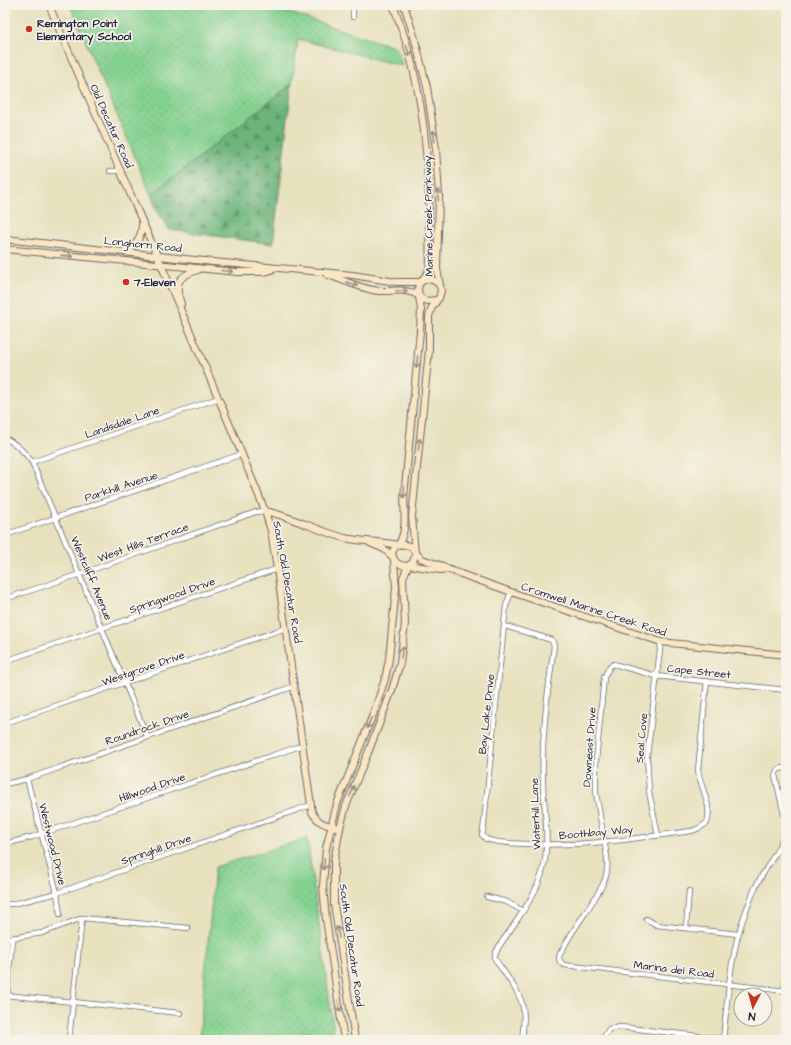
<svg xmlns="http://www.w3.org/2000/svg" width="791" height="1045" viewBox="0 0 791 1045" font-family="'Architects Daughter',sans-serif">
<style>
.grass{fill:url(#grass-dots);stroke:#547a66}
.forest{fill:url(#forest-firs);stroke:#476b5a}
.lines{fill:none;stroke-linecap:round;stroke-linejoin:round}
.street-casing{stroke:#676569;stroke-width:6}
.secondary-casing{stroke:#676569;stroke-width:8}
.street{stroke:#fff;stroke-width:4.5}
.secondary{stroke:#fbe6c4;stroke-width:6}
.oneway{stroke:#998e86}
.poi-dot{fill:#c8321e;stroke:#f7f3e8;stroke-width:1.5}
.labels{text-anchor:middle;stroke-width:3.5;stroke-linejoin:round;paint-order:stroke}
.poi-label{font-size:11px;font-weight:bold;fill:#22223b;stroke:#f7f3e8;text-anchor:start}
.street-label{font-size:11px;fill:#22223b;stroke:#f7f3e8}
</style>
<defs>
<pattern id="grass-dots" width="8" height="8" patternUnits="userSpaceOnUse"><rect width="8" height="8" fill="#85d290"/><path d="M2 2h.1M6 6h.1" fill="none" stroke="#73b47d" stroke-width="1.8" stroke-linecap="round"/></pattern>
<pattern id="forest-firs" width="22" height="20" patternUnits="userSpaceOnUse"><rect width="22" height="20" fill="#6cb47a"/><path d="M5 1l3.5 6h-7zM16 11l3.5 6h-7z" fill="#589265"/></pattern>
</defs>
<rect width="100%" height="100%" fill="#f7f3e8"/>
<filter id="ink" filterUnits="userSpaceOnUse"><feTurbulence type="fractalNoise" baseFrequency=".025" numOctaves="2"/><feDisplacementMap in="SourceGraphic" scale="8" xChannelSelector="R" yChannelSelector="G"/><feConvolveMatrix kernelMatrix="1 2 1 2 8 2 1 2 1" color-interpolation-filters="sRGB"/></filter>
<filter id="wash" filterUnits="userSpaceOnUse"><feTurbulence type="fractalNoise" baseFrequency=".012" numOctaves="4" result="noise"/><feDisplacementMap in="SourceGraphic" scale="16" xChannelSelector="R" yChannelSelector="G"/><feGaussianBlur stdDeviation="0.9" result="paint"/><feColorMatrix in="noise" values="0 0 0 0 0 0 0 0 0 0 0 0 0 0 0 0 0 1.4 0 .05"/><feComposite in="paint" operator="in"/></filter>
<g filter="url(#wash)">
<rect width="100%" height="100%" fill="#e7e1be"/>
<g class="grass">
<polygon points="70,5 266,5 397,48 402,66 298,39 292,84 151,195"/>
<polygon points="307,838 335,1040 199,1040 215,867"/>
</g>
<polygon class="forest" points="292,84 273,244 170,230 158,214 151,195"/>
</g>
<g filter="url(#ink)">
<g class="lines">
<g class="street-casing">
<g id="street">
<polyline points="353,5 353,17"/>
<polyline points="110,171 121,171"/>
<path d="M5,438C17,444 24,451 32,462L147,736"/>
<polyline points="32,462 219,398"/>
<polyline points="5,535 242,454"/>
<path d="M511,592L506,606L483,832L482,835L486,839C500,844 516,843 529,844C584,847 638,838 692,831L699,828L707,823C713,806 700,787 698,770L707,681"/>
<polyline points="5,599 80,574 256,512 265,511"/>
<path d="M505,626L552,640L554,646C548,690 541,738 543,782C544,813 551,843 542,873C536,894 521,914 509,932C504,939 498,946 495,955V959C504,973 521,993 523,1008C525,1019 523,1030 522,1040"/>
<polyline points="5,661 277,569"/>
<path d="M786,690L656,676L617,665L614,664L610,666L604,677L596,761V793L607,857C608,866 607,876 603,884C592,906 575,925 564,947C562,950 559,954 559,958C559,962 561,963 564,965L786,991"/>
<polyline points="5,723 286,628"/>
<polyline points="27,779 57,893 60,914"/>
<polyline points="5,784 27,779 295,686"/>
<polyline points="658,835 649,792 647,756 661,642"/>
<polyline points="5,844 32,837 303,745"/>
<polyline points="487,897 507,902 523,911"/>
<polyline points="5,904 13,904 57,893 311,805"/>
<polyline points="646,919 657,925 738,934"/>
<polyline points="686,928 689,891"/>
<polyline points="5,939 42,933 82,918"/>
<polyline points="784,991 786,977"/>
<polyline points="5,995 180,1013"/>
<polyline points="7,995 12,939"/>
<polyline points="69,1040 82,918 188,928"/>
<polyline points="602,1040 609,1029 621,1027 732,1040"/>
<path d="M723,1040C728,996 730,952 746,911C749,903 752,896 755,888C765,867 784,847 786,823L775,775L778,769L786,768"/>
</g>
</g>
<g class="secondary-casing">
<g id="secondary">
<path d="M49,5C120,174 197,341 265,511L271,531L277,569L312,812C318,824 327,825 340,828"/>
<path d="M393,5C415,59 425,119 428,178C430,205 428,233 430,260L429,271L419,284L418,289L421,310L420,331C415,383 410,435 405,487C402,506 409,526 399,544"/>
<polyline points="5,239 213,262 353,275 396,282 421,282"/>
<polyline points="5,249 237,272 263,272 271,270"/>
<path d="M125,252C136,245 141,239 142,225"/>
<path d="M328,275C343,280 358,287 373,290C391,294 400,286 418,295"/>
<path d="M422,281C429,278 435,279 440,286"/>
<polyline points="419,297 427,301 436,300"/>
<path d="M181,304C174,284 177,276 198,270"/>
<path d="M265,511C293,517 318,531 345,538C363,542 380,541 398,545"/>
<polyline points="370,543 384,549 393,557"/>
<polyline points="415,552 422,559 443,566 447,569 511,592 661,642 786,655"/>
<polyline points="409,565 441,570 447,569"/>
<path d="M408,566C394,566 386,553 399,544L410,546L414,550"/>
<polyline points="344,1040 326,919 323,886 326,848 337,804 374,712 385,679 389,659 396,588 394,561"/>
<polyline points="355,1040 334,904 334,861 340,828 346,806 368,753 392,690 400,663 405,624 403,578 408,566 413,562 415,555 412,516 429,350 429,316 432,307 439,298 441,291 437,269 439,196 436,149 427,87 414,36 404,5"/>
</g>
</g>
<use href="#street" class="street"/>
<use href="#secondary" class="secondary"/>
</g>
<defs><path id="oneway-shaft" d="M-6 0H5M1.5-3L5.5 0L1.5 3" fill="none" stroke-width="1.6" stroke-linecap="round" stroke-linejoin="round"/></defs>
<g class="oneway">
<use href="#oneway-shaft" transform="translate(408 51) rotate(73)"/>
<use href="#oneway-shaft" transform="translate(434 136) rotate(-98)"/>
<use href="#oneway-shaft" transform="translate(438 195) rotate(-92)"/>
<use href="#oneway-shaft" transform="translate(67 256) rotate(6)"/>
<use href="#oneway-shaft" transform="translate(227 271) rotate(5)"/>
<use href="#oneway-shaft" transform="translate(352 284) rotate(19)"/>
<use href="#oneway-shaft" transform="translate(402 291) rotate(2)"/>
<use href="#oneway-shaft" transform="translate(417 362) rotate(96)"/>
<use href="#oneway-shaft" transform="translate(419 444) rotate(-84)"/>
<use href="#oneway-shaft" transform="translate(404 492) rotate(93)"/>
<use href="#oneway-shaft" transform="translate(402 652) rotate(-81)"/>
<use href="#oneway-shaft" transform="translate(369 723) rotate(113)"/>
<use href="#oneway-shaft" transform="translate(352 791) rotate(-67)"/>
<use href="#oneway-shaft" transform="translate(324 864) rotate(94)"/>
<use href="#oneway-shaft" transform="translate(338 932) rotate(-100)"/>
<use href="#oneway-shaft" transform="translate(339 1006) rotate(81)"/>
</g>
</g>
<g class="poi-dot">
<circle cx="29" cy="29" r="4"/>
<circle cx="126" cy="282" r="4"/>
</g>
<g class="labels">
<g class="poi-label">
<text x="37" y="27">Remington Point<tspan x="37" dy="13">Elementary School</tspan></text>
<text x="134" y="286">7-Eleven</text>
</g>
<g class="street-label">
<text transform="translate(112 126) rotate(66)" y="4">Old Decatur Road</text>
<text transform="translate(428 216) rotate(-91)" y="4">Marine Creek Parkway</text>
<text transform="translate(143 244) rotate(6)" y="4">Longhorn Road</text>
<text transform="translate(122 422) rotate(-19)" y="4">Landsdale Lane</text>
<text transform="translate(121 486) rotate(-18)" y="4">Parkhill Avenue</text>
<text transform="translate(143 542) rotate(-20)" y="4">West Hills Terrace</text>
<text transform="translate(92 578) rotate(67)" y="4">Westcliff Avenue</text>
<text transform="translate(288 582) rotate(80)" y="4">South Old Decatur Road</text>
<text transform="translate(172 595) rotate(-19)" y="4">Springwood Drive</text>
<text transform="translate(594 609) rotate(18)" y="4">Cromwell Marine Creek Road</text>
<text transform="translate(143 668) rotate(-19)" y="4">Westgrove Drive</text>
<text transform="translate(699 671) rotate(6)" y="4">Cape Street</text>
<text transform="translate(486 714) rotate(-84)" y="4">Bay Lake Drive</text>
<text transform="translate(147 727) rotate(-19)" y="4">Roundrock Drive</text>
<text transform="translate(641 738) rotate(-85)" y="4">Seal Cove</text>
<text transform="translate(589 747) rotate(-86)" y="4">Downeast Drive</text>
<text transform="translate(152 787) rotate(-19)" y="4">Hillwood Drive</text>
<text transform="translate(535 814) rotate(-92)" y="4">Waterhill Lane</text>
<text transform="translate(596 832) rotate(-5)" y="4">Boothbay Way</text>
<text transform="translate(53 844) rotate(76)" y="4">Westwood Drive</text>
<text transform="translate(156 849) rotate(-19)" y="4">Springhill Drive</text>
<text transform="translate(352 945) rotate(82)" y="4">South Old Decatur Road</text>
<text transform="translate(674 969) rotate(7)" y="4">Marina del Road</text>
</g>
</g>
<rect width="791" height="1045" fill="none" stroke="#f7f3e8" stroke-width="20"/>
<g transform="translate(753 1007) rotate(186)"><circle r="19" fill="#f7f3e8" stroke="#a29fa3"/>
<path d="M0-3L7 15L0 10L-7 15Z" fill="#c8321e"/>
<text y="-6" font-size="11" font-weight="bold" text-anchor="middle" fill="#22223b">N</text>
</g>
</svg>
